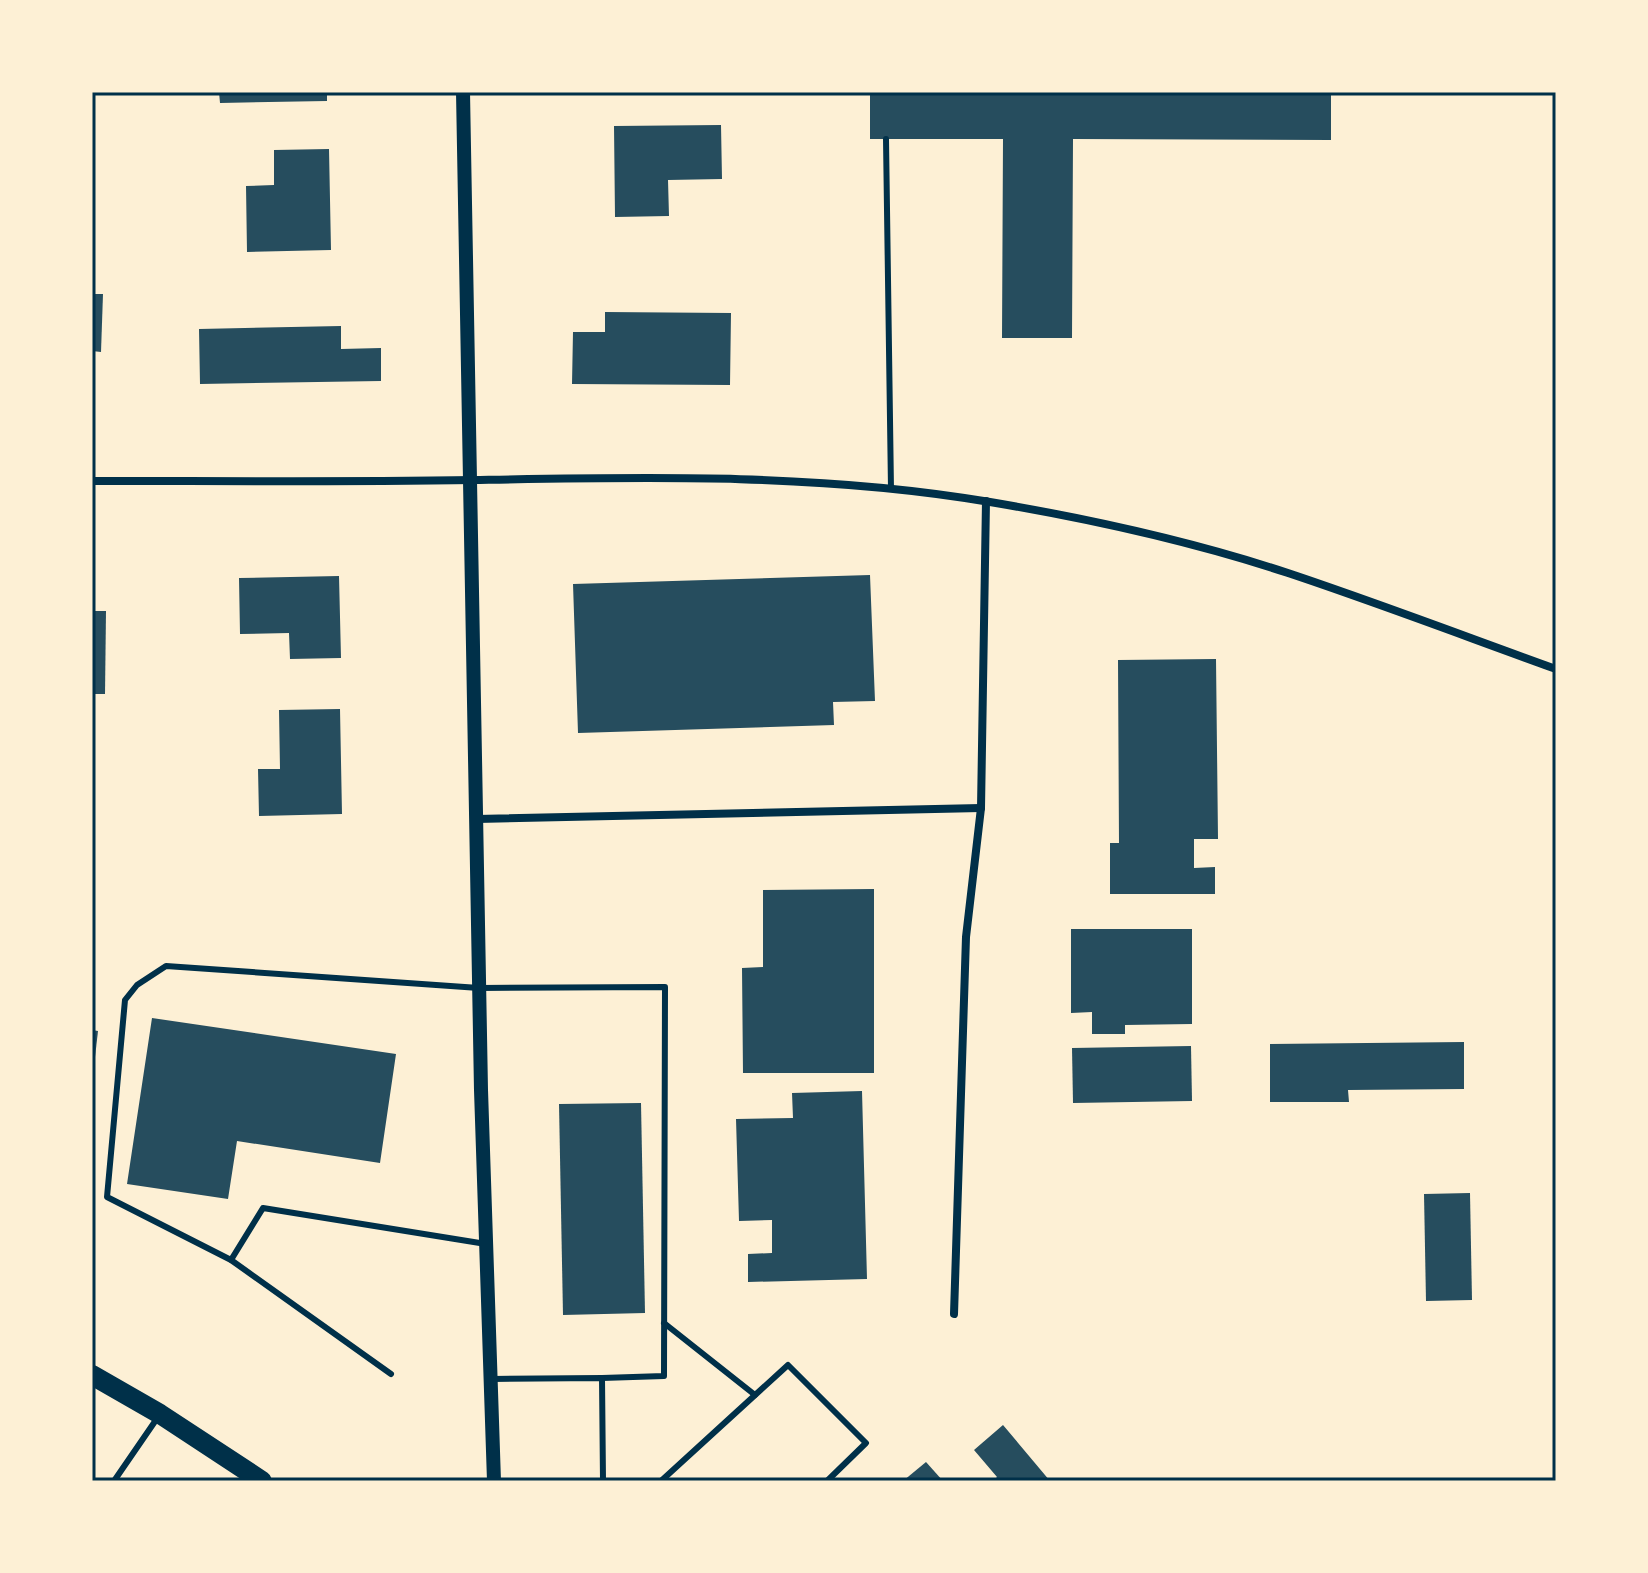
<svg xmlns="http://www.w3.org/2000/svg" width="1648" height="1573" viewBox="0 0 1648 1573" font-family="Overpass,sans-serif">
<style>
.building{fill:#264d5e}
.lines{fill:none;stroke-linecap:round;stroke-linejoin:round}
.service{stroke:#003049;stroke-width:6}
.minor{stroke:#003049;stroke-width:8}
.tertiary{stroke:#003049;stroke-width:14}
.primary{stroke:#003049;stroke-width:20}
.neatline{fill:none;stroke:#003049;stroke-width:3}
</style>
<rect width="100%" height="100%" fill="#fdf0d5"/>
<g class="building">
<polygon points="219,92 327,92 327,101 220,103"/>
<polygon points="870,92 1331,92 1331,140 1073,139 1072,338 1002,338 1003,139 870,139"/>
<polygon points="721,125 722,179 668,180 669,216 615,217 614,126"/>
<polygon points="329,149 331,250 247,252 246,186 274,185 274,150"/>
<polygon points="92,294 103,294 101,352 92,351"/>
<polygon points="605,312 731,313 730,385 572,384 573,332 605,332"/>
<polygon points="341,326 341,349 381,348 381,381 200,384 199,329"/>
<polygon points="870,575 875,701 833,702 834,725 578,733 573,584"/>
<polygon points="339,576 341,658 290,659 289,633 240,634 239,578"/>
<polygon points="92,611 106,611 105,694 92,694"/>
<polygon points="1216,659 1218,839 1194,839 1194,868 1215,867 1215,894 1110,894 1110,843 1119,843 1118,660"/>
<polygon points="340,709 342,814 259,816 258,769 280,769 279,710"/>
<polygon points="874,889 874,1073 743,1073 742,968 763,967 763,890"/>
<polygon points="1071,929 1192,929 1192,1024 1125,1025 1125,1034 1092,1034 1092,1012 1071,1013"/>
<polygon points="152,1018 396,1054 380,1163 237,1141 228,1199 127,1184"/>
<polygon points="92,1030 98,1031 94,1066 92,1066"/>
<polygon points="1464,1042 1464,1089 1348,1090 1349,1102 1270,1102 1270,1044"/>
<polygon points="1191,1046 1192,1101 1073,1103 1072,1048"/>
<polygon points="862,1091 867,1279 748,1282 748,1254 772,1253 772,1220 739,1221 736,1119 793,1118 792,1093"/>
<polygon points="641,1103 645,1313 563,1315 559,1104"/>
<polygon points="1470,1193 1472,1300 1426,1301 1424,1194"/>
<polygon points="1003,1425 1050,1481 993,1481 997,1477 974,1450"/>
<polygon points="926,1462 943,1481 903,1481"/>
</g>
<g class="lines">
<g class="service">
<polyline points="886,139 891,489"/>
<polyline points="231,1260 263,1208 486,1244"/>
<polyline points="664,1323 755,1395"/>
<polyline points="391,1374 231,1260 107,1197 125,1000 137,985 166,966 479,988 665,987 664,1376 602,1378"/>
<polyline points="492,1379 602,1378 603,1481"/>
<polyline points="114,1481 158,1417"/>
<polyline points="661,1481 788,1365 866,1443 827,1481"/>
</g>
<g class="minor">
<path d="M92,481C219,481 347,482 474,480C646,477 820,473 990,502C1091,519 1191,541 1288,573C1378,603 1467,637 1556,669"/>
<polyline points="477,819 981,808"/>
<polyline points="954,1314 966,937 981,808 986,501"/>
</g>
<polyline class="tertiary" points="463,92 481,1090 494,1481"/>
<polyline class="primary" points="92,1375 160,1414 262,1481"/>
</g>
<rect width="1648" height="1573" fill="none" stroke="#fdf0d5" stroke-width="188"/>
<rect x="94" y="94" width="1460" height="1385" class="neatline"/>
</svg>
